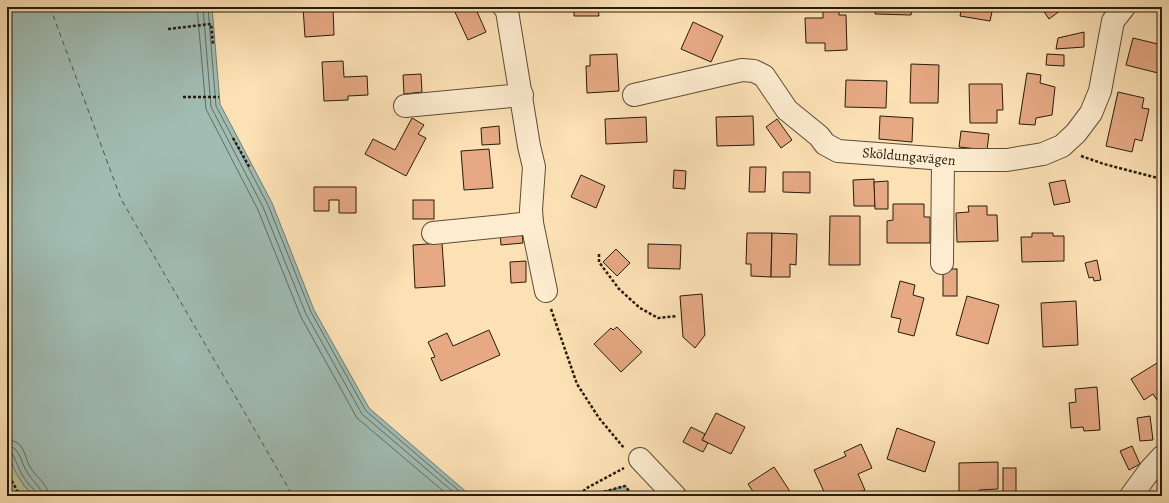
<svg xmlns="http://www.w3.org/2000/svg" width="1169" height="503" viewBox="0 0 1169 503" font-family="Alegreya,serif">
<style>
.green{fill:#bbc390;stroke:#70704e}
.water{fill:#a0bcb3;stroke:#6f7c71}
.lines{fill:none;stroke-linecap:round;stroke-linejoin:round}
.shore{stroke:#636c60;stroke-width:1}
.ferry{stroke:#515447;stroke-width:1;stroke-dasharray:5 4;stroke-linecap:butt}
.building{fill:#e6a984;stroke:#261c0d}
.minor-casing{stroke:#5c4d37;stroke-width:24}
.path{stroke:#261c0d;stroke-width:2.5;stroke-dasharray:3 2;stroke-linecap:butt}
.minor{stroke:#fdeccf;stroke-width:22}
.labels{text-anchor:middle;stroke-width:3;stroke-linejoin:round;paint-order:stroke}
.street-label{font-size:14px;fill:#261c0d;stroke:#fdeccf}
</style>
<rect width="100%" height="100%" fill="#fce1b5"/>
<filter id="stains"><feTurbulence type="fractalNoise" baseFrequency=".005" numOctaves="4"/><feColorMatrix values="0 0 0 0 .2 0 0 0 0 .09 0 0 0 0 .02 0 0 0 .5 -.17"/></filter>
<radialGradient id="worn" r=".72"><stop offset=".6" stop-color="#630" stop-opacity="0"/><stop offset="1" stop-color="#630" stop-opacity=".3"/></radialGradient>
<polygon class="green" points="7,452 25,487 35,496 7,496"/>
<g class="water">
<polygon points="7,7 212,7 220,104 272,203 314,310 369,408 471,496 35,496 25,487 16,473 7,452"/>
<polygon points="625,486 633,496 595,496 599,493"/>
</g>
<g class="lines">
<g class="shore">
<polyline points="197,7 206,109 258,210 301,317 357,418 449,496"/>
<polyline points="203,7 211,107 263,207 306,314 362,414 458,496"/>
<polyline points="208,7 216,106 268,205 311,312 366,411 465,496"/>
<path d="M7,440C11,440 15,441 19,444C25,450 26,460 30,467C36,477 48,484 49,496"/>
<path d="M7,446C10,446 13,447 16,450C22,457 23,468 29,475C33,482 42,487 42,496"/>
<path d="M7,451L12,453C17,463 20,474 28,483C31,488 37,490 37,496"/>
</g>
<polyline class="ferry" points="50,7 121,199 293,496"/>
</g>
<g class="building">
<polygon points="303,7 333,7 334,35 305,37"/>
<polygon points="475,7 486,32 468,40 453,8"/>
<polygon points="574,7 598,7 599,16 574,16"/>
<polygon points="876,7 912,7 911,15 875,14"/>
<polygon points="962,7 993,7 990,21 960,16"/>
<polygon points="1041,7 1065,7 1049,19"/>
<polygon points="839,10 839,15 846,15 847,50 825,51 825,43 806,43 805,18 823,18 823,11"/>
<polygon points="693,22 723,36 711,62 681,49"/>
<polygon points="1084,32 1084,47 1056,49 1058,38"/>
<polygon points="1133,38 1162,45 1162,74 1126,65"/>
<polygon points="617,54 619,91 587,93 586,66 590,66 590,55"/>
<polygon points="1047,54 1064,55 1064,66 1046,65"/>
<polygon points="343,61 344,77 367,76 368,95 348,96 348,100 324,101 322,62"/>
<polygon points="911,64 939,65 938,103 910,103"/>
<polygon points="1027,73 1041,75 1040,83 1055,87 1052,115 1036,118 1035,125 1019,124"/>
<polygon points="421,74 422,92 404,94 403,75"/>
<polygon points="846,80 887,81 886,108 845,107"/>
<polygon points="969,84 1002,84 1003,110 997,110 997,123 970,123"/>
<polygon points="1118,92 1144,98 1142,108 1149,109 1142,141 1135,139 1132,152 1106,146"/>
<polygon points="753,116 754,145 717,146 716,117"/>
<polygon points="880,116 913,118 912,142 879,139"/>
<polygon points="646,117 647,142 606,144 605,119"/>
<polygon points="412,118 424,125 418,134 426,138 406,176 365,154 373,139 395,150"/>
<polygon points="777,119 792,140 781,148 766,127"/>
<polygon points="499,126 500,144 482,145 481,128"/>
<polygon points="961,131 989,134 987,150 959,147"/>
<polygon points="489,149 493,188 464,190 461,151"/>
<polygon points="750,167 766,167 765,192 749,192"/>
<polygon points="674,170 686,171 685,189 673,188"/>
<polygon points="783,172 810,172 810,193 783,192"/>
<polygon points="581,175 605,186 596,208 571,197"/>
<polygon points="874,179 875,206 854,206 853,180"/>
<polygon points="1065,180 1070,202 1054,205 1049,183"/>
<polygon points="888,181 888,209 875,209 874,182"/>
<polygon points="314,187 356,187 356,213 339,213 339,200 329,200 329,211 314,211"/>
<rect x="413" y="200" width="21" height="19"/>
<polygon points="893,204 924,204 924,217 930,217 930,243 887,243 887,221 893,220"/>
<polygon points="968,206 987,206 987,215 997,215 998,241 957,242 956,213 969,212"/>
<polygon points="830,216 860,216 860,265 829,265"/>
<polygon points="522,231 523,243 501,245 500,232"/>
<polygon points="747,233 772,233 771,277 751,276 751,264 746,264"/>
<polygon points="772,233 797,234 796,265 790,264 790,277 771,277"/>
<polygon points="1032,233 1053,233 1053,236 1064,236 1064,261 1022,262 1021,237 1032,237"/>
<polygon points="442,243 445,286 415,288 413,245"/>
<polygon points="648,244 681,245 680,269 648,268"/>
<polygon points="616,249 630,263 617,276 603,262"/>
<polygon points="1097,260 1101,280 1094,281 1093,277 1089,278 1085,263"/>
<polygon points="526,261 526,282 511,283 510,262"/>
<rect x="943" y="269" width="14" height="27"/>
<polygon points="900,281 915,285 913,295 924,298 914,336 898,332 901,319 891,317"/>
<polygon points="702,294 705,335 695,348 683,337 680,296"/>
<polygon points="967,296 999,305 988,344 956,335"/>
<polygon points="1076,301 1078,345 1043,347 1041,303"/>
<polygon points="617,327 642,352 621,372 594,344 611,328 613,330"/>
<polygon points="489,330 500,355 441,381 431,358 435,357 428,342 447,333 453,346"/>
<polygon points="1162,360 1162,397 1157,400 1153,394 1144,400 1131,379"/>
<polygon points="1097,387 1100,430 1084,431 1083,427 1071,428 1069,403 1076,402 1075,389"/>
<polygon points="716,413 745,427 731,454 702,440"/>
<polygon points="1150,416 1153,440 1140,441 1137,418"/>
<polygon points="691,427 705,434 702,440 708,443 703,452 683,442"/>
<polygon points="897,428 935,442 925,472 887,459"/>
<polygon points="861,444 872,468 858,474 865,490 852,496 844,496 842,492 833,496 826,496 814,470 846,456 844,452"/>
<polygon points="1132,446 1140,464 1129,470 1120,451"/>
<polygon points="998,462 998,489 979,490 979,496 959,496 959,463"/>
<polygon points="774,467 793,496 756,496 748,484"/>
<rect x="1003" y="468" width="13" height="28"/>
</g>
<g class="lines">
<g class="minor-casing">
<g id="minor">
<polyline points="504,7 507,11 529,146 534,167 531,210 532,223 546,291"/>
<polyline points="634,95 742,70 754,71 764,76 787,110 819,136 825,144 838,151 958,160 1007,160 1043,154 1062,146 1076,133 1091,113 1100,91 1113,21 1124,7"/>
<polyline points="405,106 522,95"/>
<polyline points="433,233 532,223"/>
<polyline points="942,263 943,159"/>
<polyline points="640,459 675,496"/>
<polyline points="1131,496 1150,470 1162,457"/>
</g>
</g>
<g class="path">
<polyline points="168,29 211,24 213,44"/>
<polyline points="183,97 219,97"/>
<polyline points="233,138 250,168"/>
<polyline points="1081,156 1104,164 1162,179"/>
<polyline points="599,254 599,262 619,289 640,308 658,318 677,316"/>
<polyline points="551,309 577,384 599,418 624,448"/>
<polyline points="7,472 20,496"/>
<polyline points="90,496 94,493"/>
<polyline points="581,496 585,489 624,468"/>
<polyline points="595,496 599,493 625,486 633,496"/>
</g>
<use href="#minor" class="minor"/>
</g>
<g class="labels">
<g class="street-label">
<text transform="translate(909 156) rotate(5)" y="5">Sköldungavägen</text>
</g>
</g>
<rect width="1169" height="503" fill="none" stroke="#fce1b5" stroke-width="24"/>
<rect x="8" y="8" width="1153" height="487" fill="none" stroke="#261c0d" stroke-width="2"/>
<rect x="12" y="12" width="1145" height="479" fill="none" stroke="#261c0d"/>
<rect width="100%" height="100%" filter="url(#stains)"/>
<rect width="100%" height="100%" fill="url(#worn)"/>
</svg>
